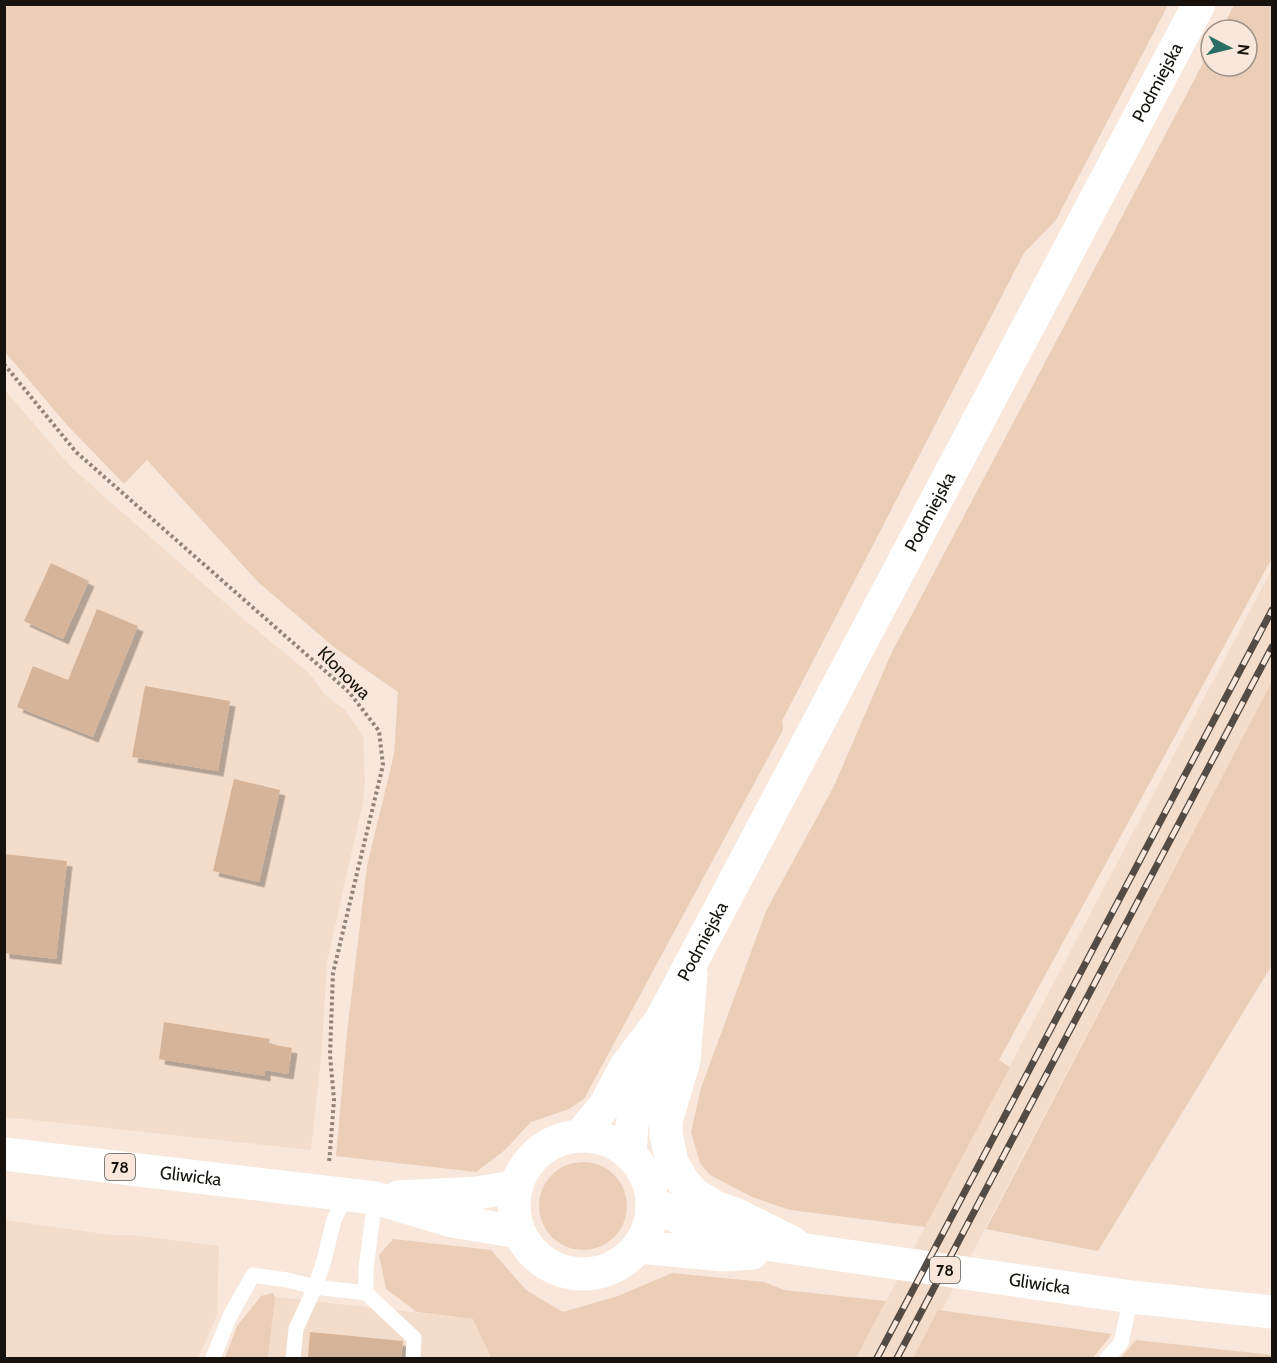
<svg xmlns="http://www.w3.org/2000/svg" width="1277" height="1363" viewBox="0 0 1277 1363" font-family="Cabin,sans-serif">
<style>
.built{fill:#f4dcca}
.green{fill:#ebceb8}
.building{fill:#d6b499;filter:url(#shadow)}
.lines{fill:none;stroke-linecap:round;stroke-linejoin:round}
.path{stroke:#8f837a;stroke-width:4;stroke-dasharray:3 3;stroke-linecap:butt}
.service{stroke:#fff;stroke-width:15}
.tertiary{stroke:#fff;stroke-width:33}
.primary{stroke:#fff;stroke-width:33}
.rail-casing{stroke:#534b44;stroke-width:7}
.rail{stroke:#f8e7da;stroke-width:4.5;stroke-dasharray:14;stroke-linecap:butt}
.labels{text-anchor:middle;stroke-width:4.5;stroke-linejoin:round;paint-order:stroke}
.shield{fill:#f8e7da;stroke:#5a524a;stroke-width:1.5}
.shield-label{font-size:16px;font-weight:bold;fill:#17120d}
.street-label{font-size:18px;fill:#17120d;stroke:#f8e7da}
</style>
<defs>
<filter id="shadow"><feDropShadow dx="5.5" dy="5.5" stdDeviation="0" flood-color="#0004"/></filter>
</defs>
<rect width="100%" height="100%" fill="#f8e7da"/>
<g class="built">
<polygon points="4,389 72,468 241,617 309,673 326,696 345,710 363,736 365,783 363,802 327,962 322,1047 311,1150 5,1117"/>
<polygon points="1272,569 1272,681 917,1358 856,1358"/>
<polygon points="5,1220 111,1235 131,1235 219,1246 217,1315 198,1358 5,1358"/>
<polygon points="275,1297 473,1319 491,1358 268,1358"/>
</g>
<g class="green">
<polygon points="4,5 1168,5 1056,220 1024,253 782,721 783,730 584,1099 569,1109 531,1122 505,1150 476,1172 336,1156 347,1033 367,866 394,754 398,692 335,648 258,582 147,460 124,484 67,425 5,352"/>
<polygon points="1234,5 1272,5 1272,558 999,1060 1010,1067 925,1227 790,1210 752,1197 710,1175 700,1163 691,1132 701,1088 766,911 834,786 891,654 1211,48 1211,66 1247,66 1247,30 1221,30"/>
<polygon points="1272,681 1272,965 1098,1251 986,1229"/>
<circle cx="583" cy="1206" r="44"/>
<polygon points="393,1239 491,1250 526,1290 563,1312 618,1296 672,1273 764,1282 784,1290 886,1301 856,1358 491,1358 473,1319 417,1312 386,1289 379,1255"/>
<polygon points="273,1293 275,1297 268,1358 225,1358 237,1326 261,1296"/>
<polygon points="938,1310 1112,1334 1093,1358 913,1358"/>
<polygon points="1136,1340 1272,1355 1272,1358 1121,1358"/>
</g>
<g class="building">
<polygon points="51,563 89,581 63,639 24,621"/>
<polygon points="97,609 138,626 93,737 17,707 33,666 68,680"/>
<polygon points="145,686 230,701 218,771 132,757"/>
<polygon points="234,779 280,790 259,882 213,871"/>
<polygon points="4,854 67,861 56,959 4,953"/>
<polygon points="164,1022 270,1039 269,1044 292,1048 288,1074 265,1070 265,1076 159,1059"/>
<polygon points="310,1332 403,1341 401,1358 308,1358"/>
</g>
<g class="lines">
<polyline class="path" points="4,364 76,452 349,692 379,731 383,765 333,973 330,1055 334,1100 329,1164"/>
<g class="service">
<polyline points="366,1293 366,1269 375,1198"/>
<polyline points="213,1358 230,1316 253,1275 287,1280 315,1287 366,1293 414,1338 413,1358"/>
<polyline points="293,1358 296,1329 315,1287 323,1264 334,1220 346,1194"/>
<polyline points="1107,1358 1121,1343 1131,1297"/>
</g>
<g class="tertiary">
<polyline points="691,974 684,1061 666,1121 666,1134 672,1162 681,1179 694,1194 715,1207 735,1214 793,1243"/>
<path id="s1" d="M580,1136L606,1104L626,1066L661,1020L1199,4"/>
<polyline points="630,1155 632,1124 649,1077 659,1029"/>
</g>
<g class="primary">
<circle cx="583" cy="1205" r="69"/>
<path id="s2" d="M4,1154L375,1198L452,1221L519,1232"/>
<polyline points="398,1197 478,1193 517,1186"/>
<path id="s3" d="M652,1202L686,1222L706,1229L772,1245L1131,1297L1272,1312"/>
<polyline points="638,1247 725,1255 752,1253"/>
</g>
<g class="rail-casing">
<g id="rail">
<polyline points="877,1358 1272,610"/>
<polyline points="897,1358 1272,647"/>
</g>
</g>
<use href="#rail" class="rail"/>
</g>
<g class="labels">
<g class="shield">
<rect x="105" y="1154" width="30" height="26" rx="4.5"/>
<rect x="930" y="1257" width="30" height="26" rx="4.5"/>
</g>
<g class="shield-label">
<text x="120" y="1173">78</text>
<text x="945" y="1276">78</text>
</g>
<g class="street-label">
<text dy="6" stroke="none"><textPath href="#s1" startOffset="1203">Podmiejska</textPath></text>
<text dy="6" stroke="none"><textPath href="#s1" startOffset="717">Podmiejska</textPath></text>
<text transform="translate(344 673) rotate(45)" y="6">Klonowa</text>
<text dy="6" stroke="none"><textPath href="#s1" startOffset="231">Podmiejska</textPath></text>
<text dy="6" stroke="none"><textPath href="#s2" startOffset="188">Gliwicka</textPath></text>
<text dy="6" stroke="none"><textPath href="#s3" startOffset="399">Gliwicka</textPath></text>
</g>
</g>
<rect width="1277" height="1363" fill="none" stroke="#17120d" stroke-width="12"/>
<g transform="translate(1229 48) rotate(97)"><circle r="28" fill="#f8e7da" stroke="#9e9288" stroke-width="1.5"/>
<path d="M0-4.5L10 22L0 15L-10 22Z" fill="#286e64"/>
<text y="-9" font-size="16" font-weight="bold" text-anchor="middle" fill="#17120d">N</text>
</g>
</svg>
